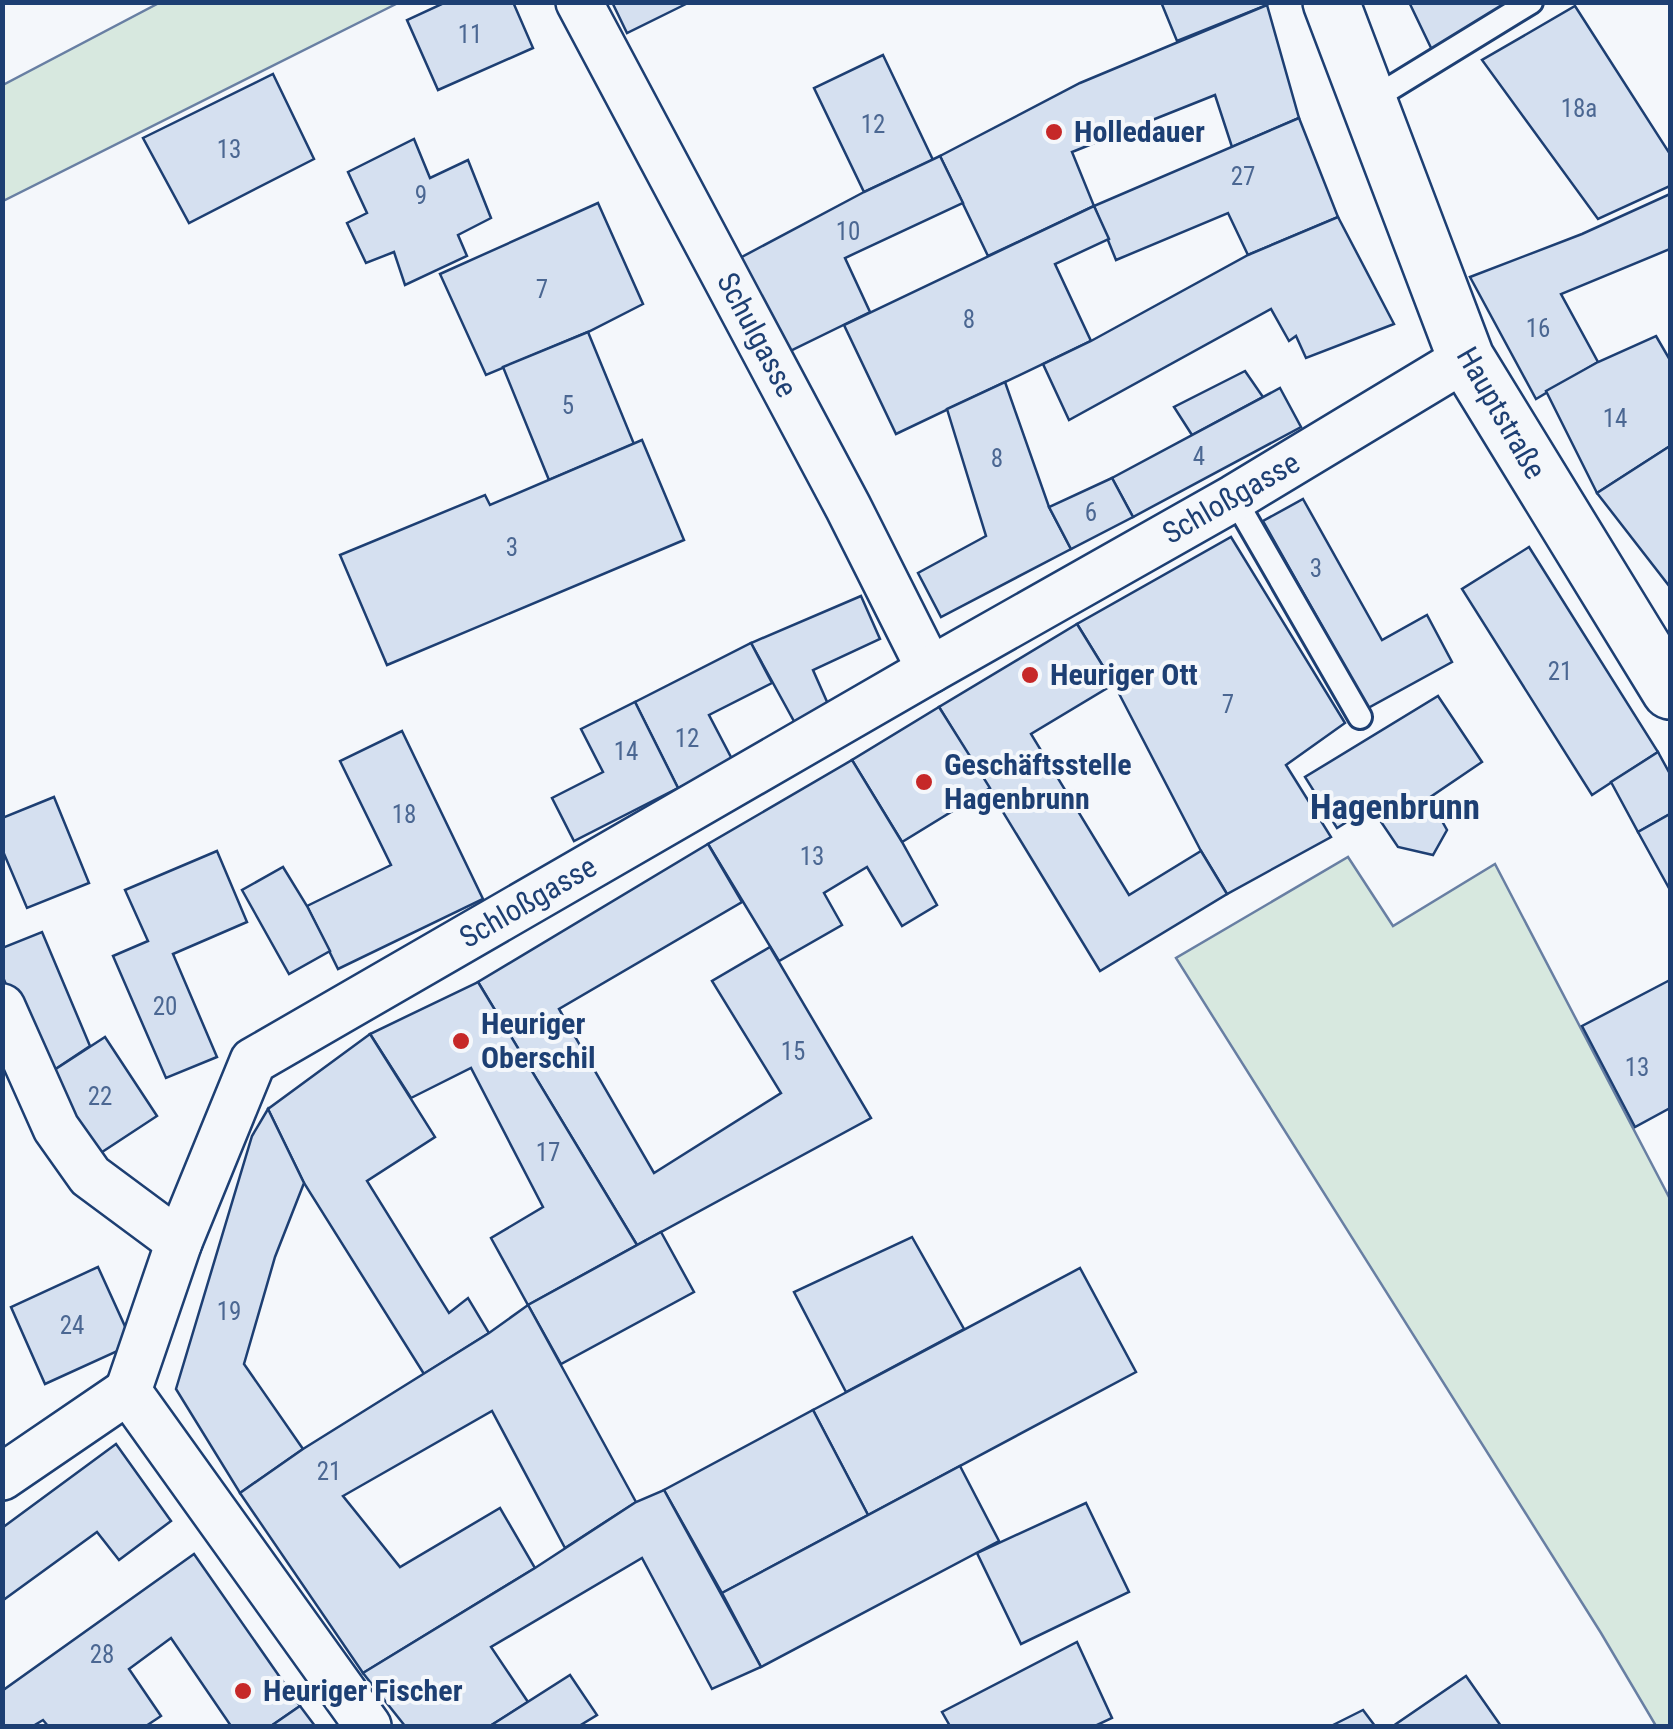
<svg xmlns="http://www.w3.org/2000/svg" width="1673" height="1729" viewBox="0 0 1673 1729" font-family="'Roboto Condensed',sans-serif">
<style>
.green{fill:#d7e8df;stroke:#687fa3;stroke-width:2.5}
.building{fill:#d5e0f0;stroke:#1d3f73;stroke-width:2.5}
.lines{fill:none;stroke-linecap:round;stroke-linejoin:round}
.service-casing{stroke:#1d3f73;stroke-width:28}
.minor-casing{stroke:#1d3f73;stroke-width:50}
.secondary-casing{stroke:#1d3f73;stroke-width:60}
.service{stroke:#f4f7fb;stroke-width:22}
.minor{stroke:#f4f7fb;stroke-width:45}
.secondary{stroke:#f4f7fb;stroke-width:55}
.poi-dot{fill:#c62828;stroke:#f4f7fb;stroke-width:4}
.labels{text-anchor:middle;stroke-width:8;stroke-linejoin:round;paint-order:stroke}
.number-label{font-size:25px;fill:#4b6792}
.poi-label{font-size:30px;font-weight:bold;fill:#1d3f73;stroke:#f4f7fb;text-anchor:start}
.street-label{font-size:30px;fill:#1d3f73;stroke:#f4f7fb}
.quarter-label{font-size:35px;font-weight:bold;fill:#1d3f73;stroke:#f4f7fb}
</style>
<rect width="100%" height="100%" fill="#f4f7fb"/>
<g class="green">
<polygon points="159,3 398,3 3,201 3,85"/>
<polygon points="1348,857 1393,926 1495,864 1670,1199 1670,1726 1656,1726 1601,1633 1176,958"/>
</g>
<g class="building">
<polygon points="446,2 513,2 533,48 438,90 407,20"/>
<polygon points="612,2 690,2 627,33"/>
<polygon points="1161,2 1266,2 1267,5 1177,41"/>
<polygon points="1409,2 1518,2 1433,52"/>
<polygon points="1267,5 1299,118 1232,147 1215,95 1072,152 1094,206 988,256 940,156 1080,83"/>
<polygon points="1575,6 1670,154 1670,186 1598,219 1482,60"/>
<polygon points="883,55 933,160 864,192 814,88"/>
<polygon points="273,74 314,159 189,223 143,138"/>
<polygon points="1299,118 1338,217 1248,255 1228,213 1116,260 1094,206"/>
<polygon points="414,139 430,178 468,160 491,218 458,235 467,256 405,285 394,252 366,263 347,223 367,213 348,172"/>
<polygon points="940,156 963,203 845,258 870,312 790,351 738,259 864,192"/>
<polygon points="1670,194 1670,249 1561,294 1598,362 1536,399 1470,277 1582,234"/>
<polygon points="598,203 643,304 588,332 486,375 440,274"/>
<polygon points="1094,206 1109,239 1055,264 1091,341 896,434 844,325"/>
<polygon points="1338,217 1394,324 1306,358 1296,336 1289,341 1271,309 1069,420 1043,364 1091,341 1248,255"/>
<polygon points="588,332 634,444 549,480 503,367"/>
<polygon points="1656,336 1670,360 1670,446 1597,493 1546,391 1598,362"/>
<polygon points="1245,371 1263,397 1192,435 1174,407"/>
<polygon points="1005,382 1049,507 1071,549 941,617 918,573 986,536 947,409"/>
<polygon points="1280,388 1301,427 1133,517 1112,478"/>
<polygon points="642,440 684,540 387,665 340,555 485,495 490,505"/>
<polygon points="1670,446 1670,587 1597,493"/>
<polygon points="1112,478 1133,517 1071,549 1049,507"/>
<polygon points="1303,499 1382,640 1427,615 1452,662 1368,708 1263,521"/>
<polygon points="1231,537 1345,723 1286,765 1331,837 1227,894 1201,851 1114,684 1077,624"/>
<polygon points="1529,547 1658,752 1592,795 1462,589"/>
<polygon points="861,596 880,639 813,670 828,704 795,723 751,643"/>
<polygon points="1077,624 1114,684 1031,734 1129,895 1201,851 1227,894 1100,971 939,707"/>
<polygon points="751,643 772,683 709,715 733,761 678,788 635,702"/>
<polygon points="1438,696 1482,762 1429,798 1447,830 1433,855 1398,847 1371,807 1337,828 1305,777"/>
<polygon points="635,702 678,788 574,841 552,798 603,772 581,729"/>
<polygon points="939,707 990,788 902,842 852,760"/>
<polygon points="402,731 483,899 338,969 307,906 391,865 340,761"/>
<polygon points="1658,752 1670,774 1670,814 1638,832 1611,782"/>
<polygon points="852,760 902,842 937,905 902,926 867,867 824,893 842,925 779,961 708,844"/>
<polygon points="54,797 89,883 27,908 2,849 2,818"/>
<polygon points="1670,814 1670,890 1638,832"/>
<polygon points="708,844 742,902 559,1009 654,1173 781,1093 712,981 770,947 871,1118 637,1245 478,982"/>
<polygon points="217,851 247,922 173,954 217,1057 166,1078 113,956 148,941 125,890"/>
<polygon points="283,867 307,906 330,951 289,974 242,890"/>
<polygon points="42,932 90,1046 45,1076 2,975 2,948"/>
<polygon points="1670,980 1670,1108 1635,1127 1582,1026"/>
<polygon points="478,982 637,1245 528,1305 491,1238 543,1207 471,1068 411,1098 370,1034"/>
<polygon points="370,1034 435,1137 367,1181 449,1313 468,1298 489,1333 424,1374 304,1183 268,1109"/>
<polygon points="105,1037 157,1116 96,1156 45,1076"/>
<polygon points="268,1109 304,1183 275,1257 244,1364 303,1449 240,1493 176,1389 252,1136"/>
<polygon points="661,1232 694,1292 561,1364 528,1305"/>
<polygon points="912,1237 964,1329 846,1392 794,1292"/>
<polygon points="98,1267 133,1344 45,1384 11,1307"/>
<polygon points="1080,1268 1136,1372 868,1515 813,1410"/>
<polygon points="528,1305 636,1502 565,1548 492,1411 343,1496 400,1567 500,1508 535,1568 363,1673 240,1493 303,1449 489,1333"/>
<polygon points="813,1410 868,1515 722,1593 664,1490"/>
<polygon points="116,1444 171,1521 119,1560 97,1532 2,1601 2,1528"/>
<polygon points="960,1466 999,1541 761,1667 722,1593"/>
<polygon points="664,1490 761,1667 712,1689 642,1558 491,1647 528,1702 490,1726 405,1726 363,1673 535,1568 636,1502"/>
<polygon points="1086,1503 1129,1592 1021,1644 977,1553"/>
<polygon points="194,1554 300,1706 271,1726 231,1726 171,1638 129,1669 161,1716 146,1726 48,1726 43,1720 33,1726 2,1726 2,1691"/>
<polygon points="1077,1642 1112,1718 1095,1726 950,1726 942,1712"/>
<polygon points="570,1675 597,1715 579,1726 490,1726"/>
<polygon points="1466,1676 1501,1726 1398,1726 1396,1724"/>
<polygon points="300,1706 315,1726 271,1726"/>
<polygon points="1363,1710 1375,1726 1331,1726"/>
</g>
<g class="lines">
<g class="service-casing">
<g id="service">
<polyline points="1368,102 1531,2"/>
<polyline points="1234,498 1360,717"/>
</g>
</g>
<g class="minor-casing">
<g id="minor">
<polyline points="579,2 848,507 930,670"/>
<polyline points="2,1007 56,1128 90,1176 179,1242"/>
<polyline points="128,1391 179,1242 253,1061 930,670 1234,498 1466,358"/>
<polyline points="128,1391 368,1726"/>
<polyline points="2,1477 128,1391"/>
</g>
</g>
<g class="secondary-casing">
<polyline id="secondary" points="1331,2 1466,358 1670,691"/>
</g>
<use href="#service" class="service"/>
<use href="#minor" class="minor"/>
<use href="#secondary" class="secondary"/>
</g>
<g class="poi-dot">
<circle cx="1054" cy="132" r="10"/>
<circle cx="1030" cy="675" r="10"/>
<circle cx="924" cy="782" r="10"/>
<circle cx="461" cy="1041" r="10"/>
<circle cx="243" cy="1691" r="10"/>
</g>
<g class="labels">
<g class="number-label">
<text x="470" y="43">11</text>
<text x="1579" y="117">18a</text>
<text x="873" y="133">12</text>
<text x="229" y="158">13</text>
<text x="1243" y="185">27</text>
<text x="421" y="204">9</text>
<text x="848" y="240">10</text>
<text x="542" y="298">7</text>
<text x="969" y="328">8</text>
<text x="1538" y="337">16</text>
<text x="568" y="414">5</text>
<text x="1615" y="427">14</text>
<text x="1199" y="465">4</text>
<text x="997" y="467">8</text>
<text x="1091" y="521">6</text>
<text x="512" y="556">3</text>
<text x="1316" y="577">3</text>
<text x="1560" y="680">21</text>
<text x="1228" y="713">7</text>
<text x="687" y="747">12</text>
<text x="626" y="760">14</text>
<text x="404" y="823">18</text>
<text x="812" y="865">13</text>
<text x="165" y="1015">20</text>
<text x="793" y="1060">15</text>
<text x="1637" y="1076">13</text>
<text x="100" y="1105">22</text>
<text x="548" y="1161">17</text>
<text x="229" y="1320">19</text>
<text x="72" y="1334">24</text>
<text x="329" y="1480">21</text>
<text x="102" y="1663">28</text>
</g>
<g class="poi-label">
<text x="1074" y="142">Holledauer</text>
<text x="1050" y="685">Heuriger Ott</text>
<text x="944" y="775">Geschäftsstelle<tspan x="944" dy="34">Hagenbrunn</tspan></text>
<text x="481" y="1034">Heuriger<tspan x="481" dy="34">Oberschil</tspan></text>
<text x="263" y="1701">Heuriger Fischer</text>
</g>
<g class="street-label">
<text transform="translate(757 335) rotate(62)" y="10">Schulgasse</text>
<text transform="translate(1501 413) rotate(60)" y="10">Hauptstraße</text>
<text transform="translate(1231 498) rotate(-30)" y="10">Schloßgasse</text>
<text transform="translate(528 902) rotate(-30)" y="10">Schloßgasse</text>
</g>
<g class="quarter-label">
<text x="1395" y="819">Hagenbrunn</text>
</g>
</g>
<rect width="1673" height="1729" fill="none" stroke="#1d3f73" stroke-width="10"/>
</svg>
